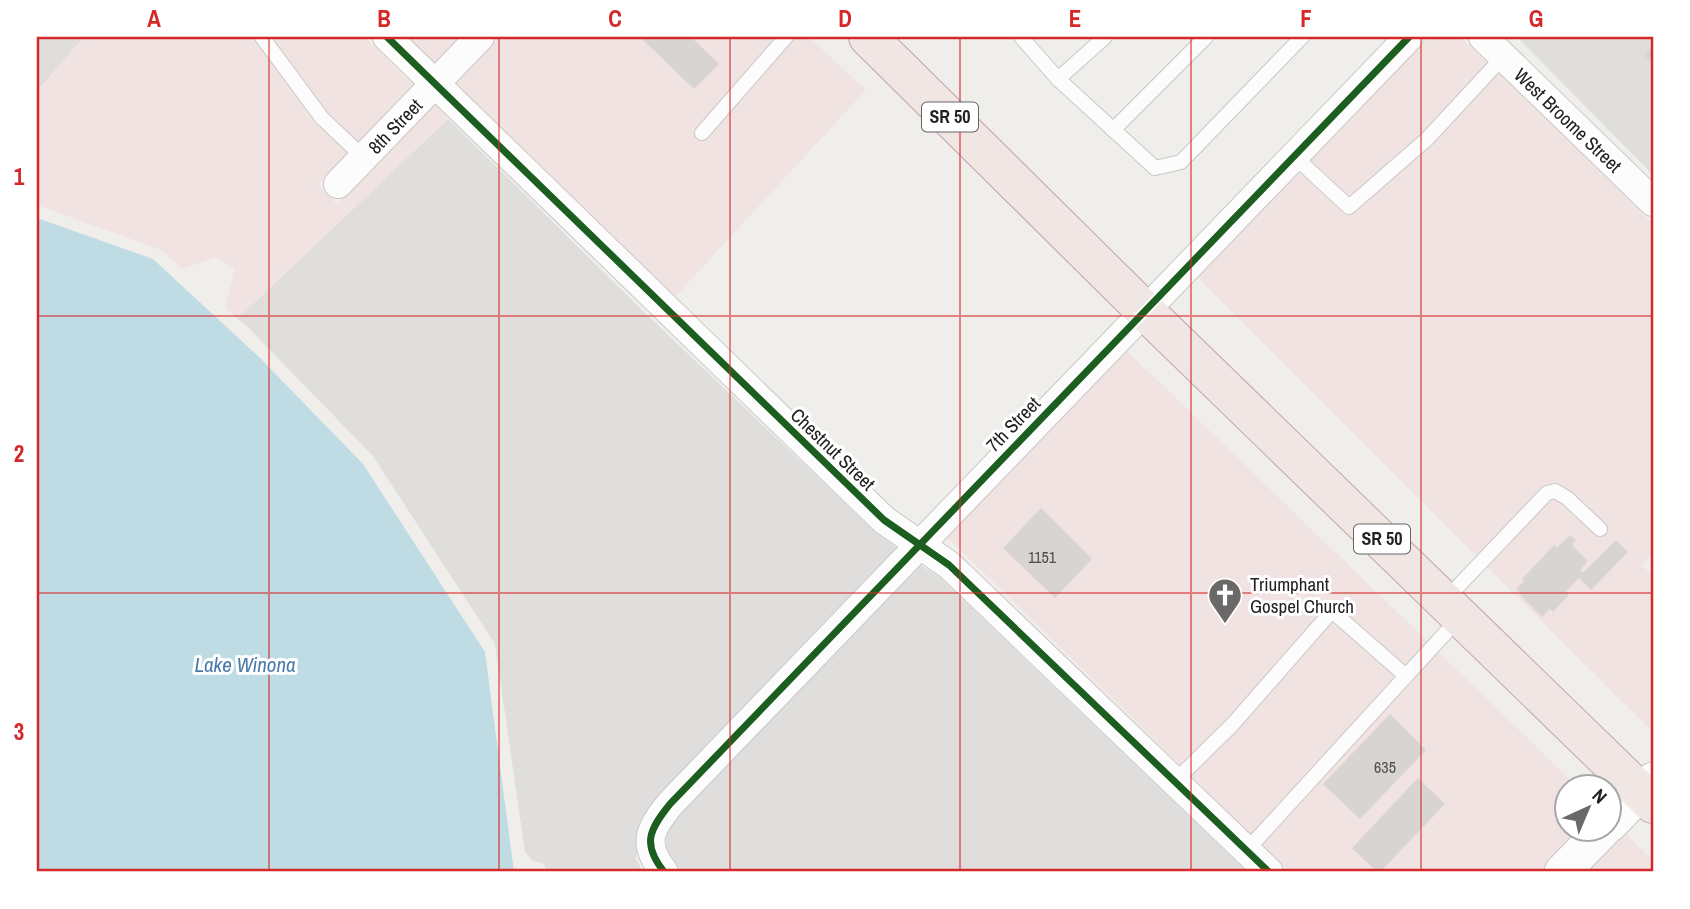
<svg xmlns="http://www.w3.org/2000/svg" width="1690" height="909" viewBox="0 0 1690 909" font-family="'Archivo Narrow',sans-serif">
<style>
.residential{fill:#dfdedc}
.commercial{fill:#f1e3e1}
.water{fill:#bfdbe3}
.building{fill:#d7d4d2}
.lines{fill:none;stroke-linecap:round;stroke-linejoin:round}
.service-casing{stroke:#c9c8c7;stroke-width:16}
.minor-casing{stroke:#c9c8c7;stroke-width:30}
.tertiary-casing{stroke:#c9c8c7;stroke-width:37}
.trunk-casing{stroke:#c5a2ac;stroke-width:40}
.service{stroke:#fdfcfc;stroke-width:14}
.minor{stroke:#fdfcfc;stroke-width:28}
.tertiary{stroke:#fdfcfc;stroke-width:35}
.trunk{stroke:#f0e6e4;stroke-width:38}
.cycleway-casing{stroke:#fff;stroke-width:11}
.cycleway{stroke:#1b5e20;stroke-width:7}
.grid{fill:none;stroke:#d62828;stroke-width:2;stroke-opacity:0.55}
.labels{text-anchor:middle;stroke-width:6;stroke-linejoin:round;paint-order:stroke}
.number-label{font-size:16px;fill:#4f4e4e}
.shield{fill:#fff;stroke:#646464;stroke-width:2}
.shield-label{font-size:18px;font-weight:bold;fill:#222}
.street-label{font-size:19px;fill:#222;stroke:#fff}
.poi-label{font-size:19px;fill:#222;stroke:#fff;text-anchor:start}
.water-label{font-size:21px;font-style:italic;fill:#4a7aab;stroke:#fff}
.neatline{fill:none;stroke:#d62828;stroke-width:2.5}
.grid-label{font-size:23px;text-anchor:middle;font-weight:bold;fill:#d62828}
</style>
<rect width="100%" height="100%" fill="#f0eeeb"/>
<g class="residential">
<polygon points="37,37 84,37 37,91"/>
<polygon points="1517,37 1653,37 1653,175"/>
<polygon points="448,119 644,312 874,531 897,548 659,796 640,824 636,859 643,872 547,872 544,864 532,860 525,852 495,644 373,456 268,348 244,323 237,319"/>
<polygon points="919,564 939,577 1247,872 683,872 666,853 667,830 680,813"/>
</g>
<g class="commercial">
<polygon points="84,37 365,37 414,86 318,185 337,204 434,104 448,119 237,319 225,307 235,269 216,257 182,269 161,250 37,205 37,91"/>
<polygon points="408,37 462,37 436,64"/>
<polygon points="499,37 809,37 866,90 674,298 455,83"/>
<polygon points="1428,37 1461,37 1653,224 1653,554 1642,565 1653,576 1653,732 1196,276"/>
<polygon points="1125,349 1577,786 1568,786 1568,828 1587,829 1544,872 1290,872 946,536"/>
<polygon points="1622,830 1653,860 1653,872 1581,872"/>
</g>
<polygon class="water" points="37,218 153,259 259,357 363,464 485,652 514,872 37,872"/>
<g class="building">
<polygon points="640,37 691,37 719,64 694,89"/>
<polygon points="1653,46 1653,64 1644,55"/>
<polygon points="1041,508 1092,559 1055,598 1003,548"/>
<polygon points="1570,535 1576,540 1572,545 1588,561 1580,570 1583,573 1616,540 1628,552 1591,590 1579,578 1566,592 1569,595 1553,612 1550,609 1542,617 1520,595 1522,594 1516,589 1524,581 1522,579 1554,545 1557,548"/>
<polygon points="1390,714 1426,750 1360,819 1323,784"/>
<polygon points="1418,778 1445,804 1380,872 1377,872 1352,848"/>
</g>
<g class="lines">
<g class="service-casing">
<g id="service">
<polyline points="262,37 322,118 364,158"/>
<polyline points="1021,37 1058,79 1155,168 1181,162 1302,37"/>
<polyline points="1058,79 1105,37"/>
<polyline points="1113,130 1206,37"/>
<polyline points="702,133 786,37"/>
<polyline points="1294,156 1349,207 1427,139 1503,57"/>
<polyline points="1446,599 1547,493 1555,491 1567,498 1600,529"/>
<polyline points="1174,782 1232,725 1332,611 1406,676"/>
<polyline points="1246,851 1460,617"/>
</g>
</g>
<g class="minor-casing">
<g id="minor">
<polyline points="387,37 884,520 949,565 1269,872"/>
<polyline points="1483,37 1653,202"/>
<polyline points="338,184 480,37"/>
<path d="M664,872C642,844 649,830 670,804L1409,37"/>
</g>
</g>
<g class="tertiary-casing">
<g id="tertiary">
<polyline points="1610,824 1653,780"/>
<polyline points="1562,872 1605,828"/>
</g>
</g>
<g class="trunk-casing">
<polyline id="trunk" points="868,37 1144,310 1653,804"/>
</g>
<use href="#service" class="service"/>
<use href="#minor" class="minor"/>
<use href="#tertiary" class="tertiary"/>
<use href="#trunk" class="trunk"/>
<g class="cycleway-casing">
<g id="cycleway">
<polyline points="387,37 884,520 949,565 1269,872"/>
<path d="M664,872C642,844 649,830 670,804L1409,37"/>
</g>
</g>
<use href="#cycleway" class="cycleway"/>
</g>
<path class="grid" d="M269,37V872M499,37V872M730,37V872M960,37V872M1191,37V872M1421,37V872M37,316H1653M37,593H1653"/>
<defs>
<g id="church-pin" transform="scale(1.75)"><path d="M0 17L-7.5 6A9.5 9.5 0 1 1 7.5 6Z" fill="#6a6968" stroke="#fff"/><path d="M-1.2-6h2.4v3.5h3.3v2.4h-3.3V6h-2.4V-.1h-3.3v-2.4h3.3Z" fill="#fff"/></g>
</defs>
<g fill-rule="evenodd">
<use href="#church-pin" x="1225" y="595"/>
</g>
<g class="labels">
<g class="number-label">
<text x="1042" y="563">1151</text>
<text x="1385" y="773">635</text>
</g>
<g class="shield">
<rect x="922" y="102.5" width="56" height="29" rx="5"/>
<rect x="1354" y="524.5" width="56" height="29" rx="5"/>
</g>
<g class="shield-label">
<text x="950" y="123">SR 50</text>
<text x="1382" y="545">SR 50</text>
</g>
<g class="street-label">
<text transform="translate(1568 120) rotate(44)" y="7">West Broome Street</text>
<text transform="translate(395 126) rotate(-46)" y="7">8th Street</text>
<text transform="translate(1013 424) rotate(-46)" y="7">7th Street</text>
<text transform="translate(833 449) rotate(44)" y="7">Chestnut Street</text>
</g>
<g class="poi-label">
<text x="1250" y="591">Triumphant<tspan x="1250" dy="22">Gospel Church</tspan></text>
</g>
<g class="water-label">
<text x="245" y="672">Lake Winona</text>
</g>
</g>
<rect width="1690" height="909" fill="none" stroke="#ffffff" stroke-width="77"/>
<g transform="translate(1588 808) rotate(44)"><circle r="33" fill="#ffffff" stroke="#a7a7a7" stroke-width="2"/>
<path d="M0-5L12 26L0 18L-12 26Z" fill="#6a6968"/>
<text y="-10" font-size="19" font-weight="bold" text-anchor="middle" fill="#222222">N</text>
</g>
<rect x="38" y="38" width="1614" height="832" class="neatline"/>
<g class="grid-label">
<text x="154" y="27">A</text>
<text x="384" y="27">B</text>
<text x="615" y="27">C</text>
<text x="845" y="27">D</text>
<text x="1075" y="27">E</text>
<text x="1306" y="27">F</text>
<text x="1536" y="27">G</text>
<text x="19" y="185">1</text>
<text x="19" y="462">2</text>
<text x="19" y="740">3</text>
</g>
</svg>
